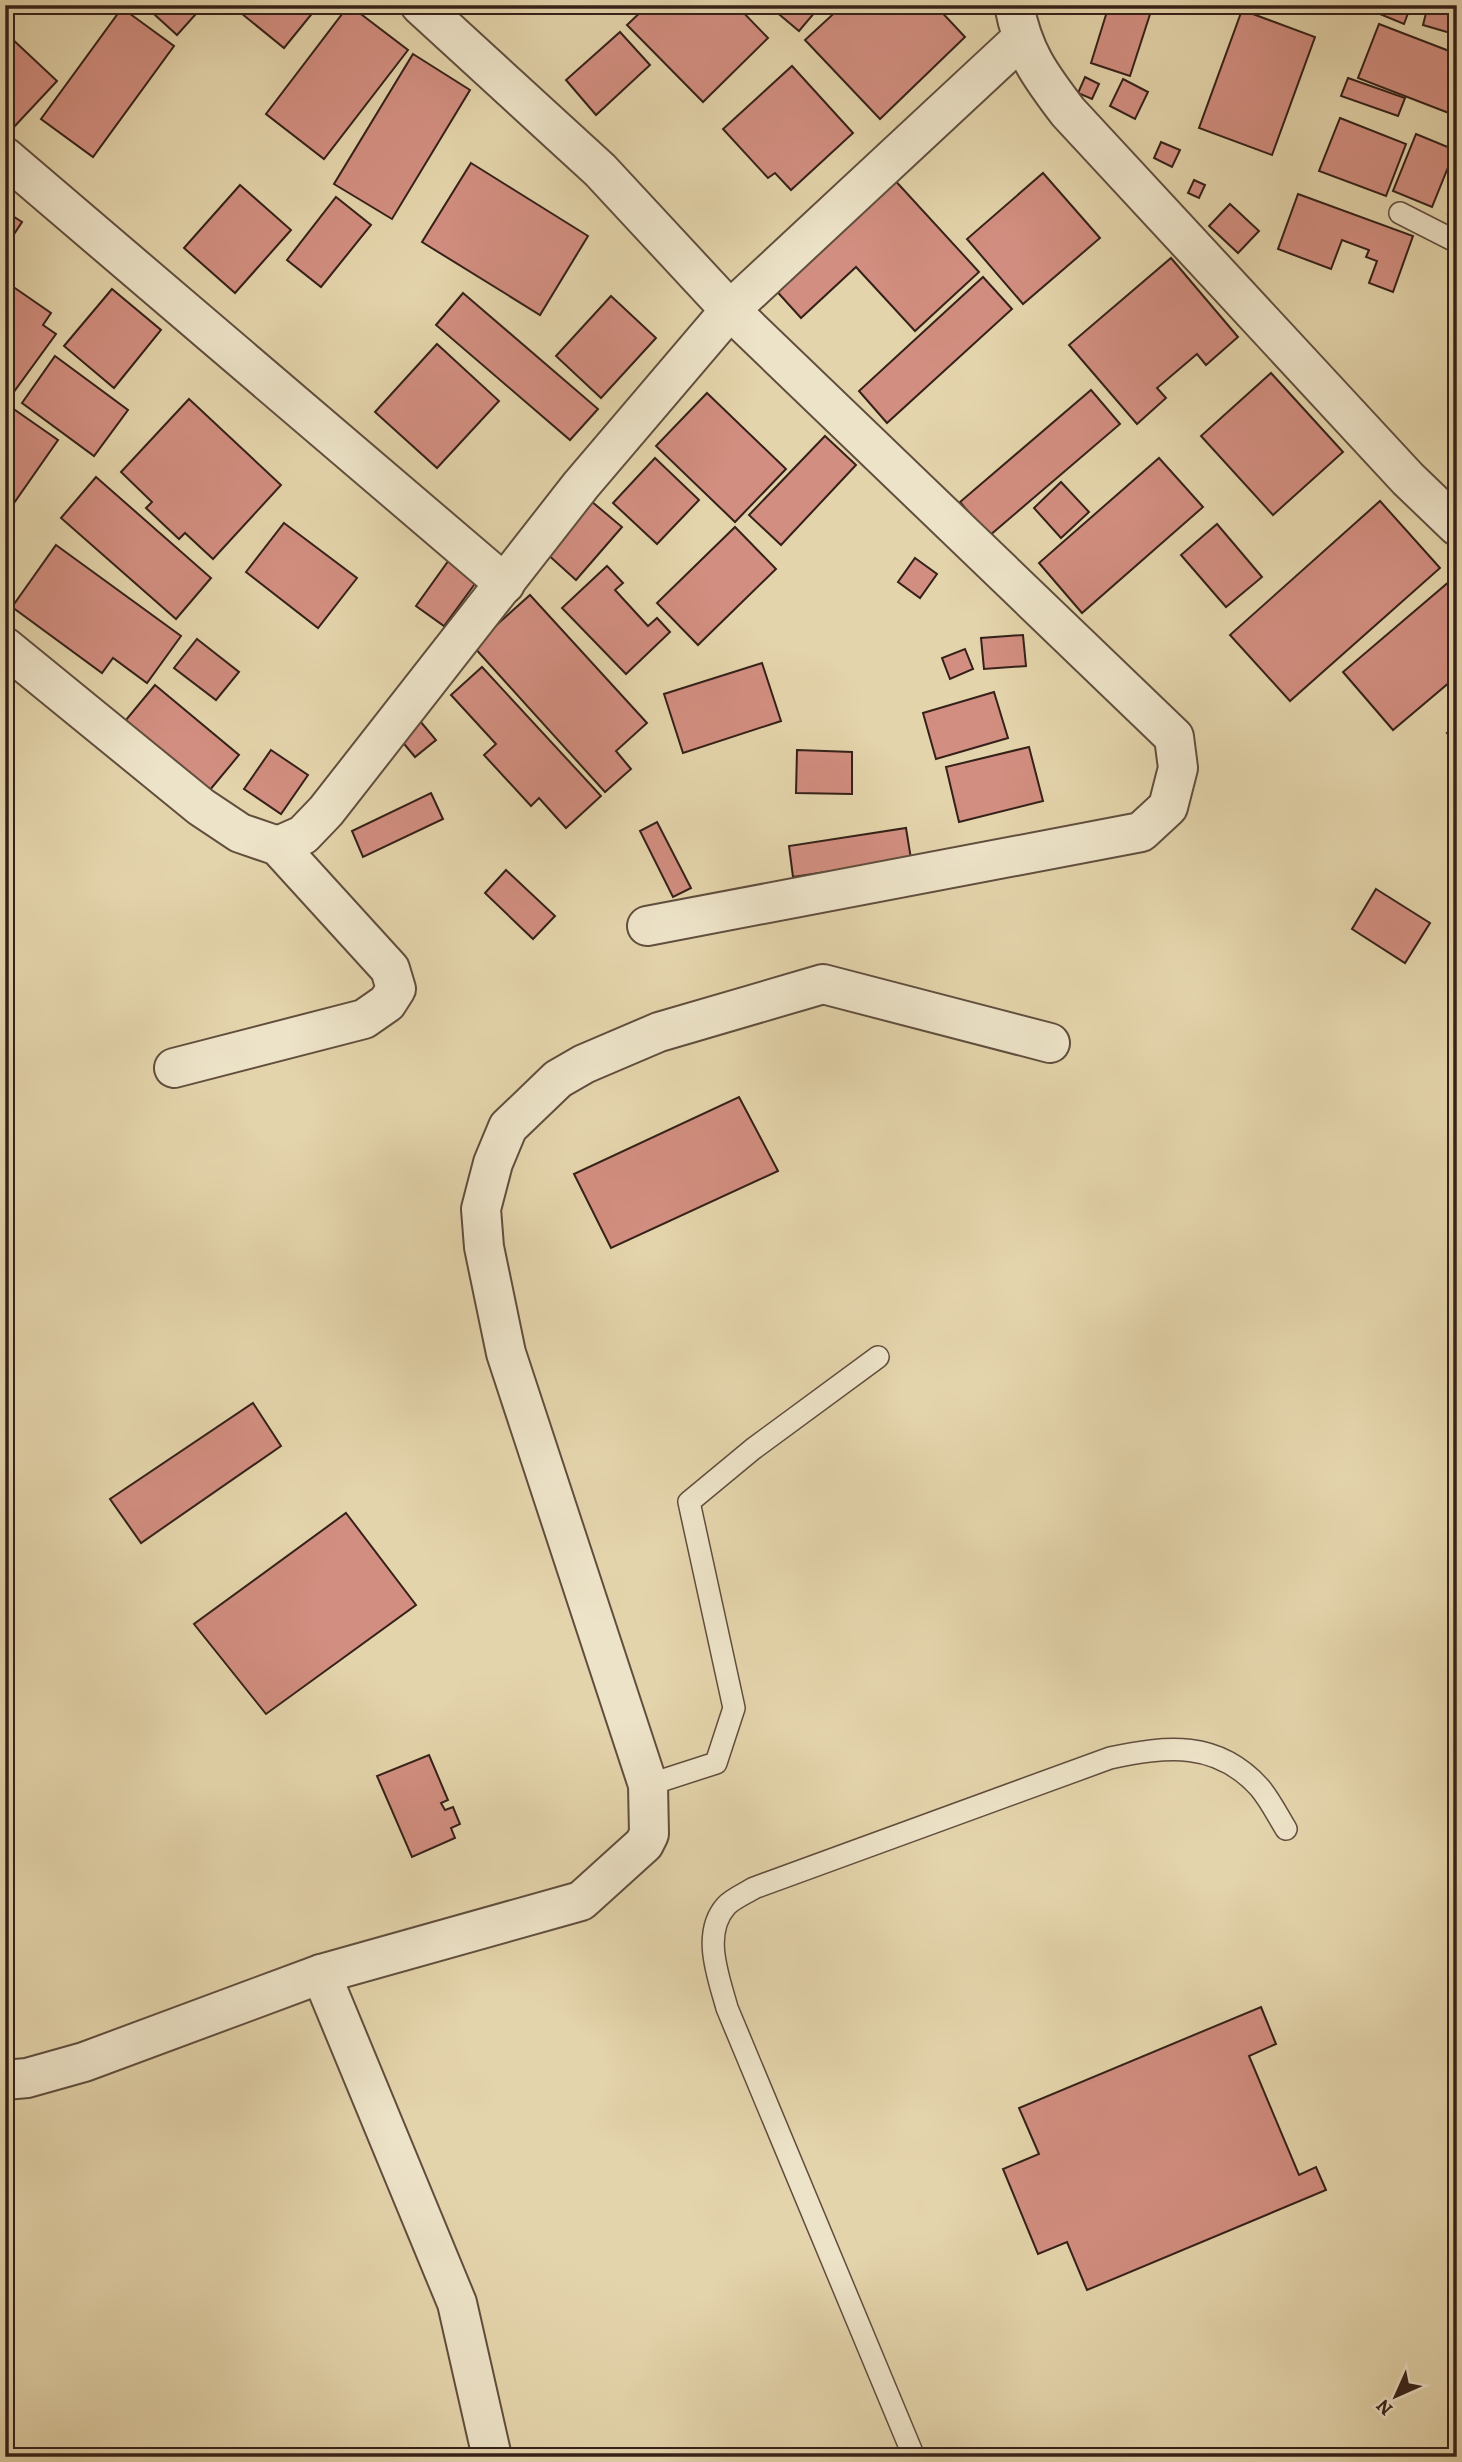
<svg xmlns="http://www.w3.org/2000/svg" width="1462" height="2462" viewBox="0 0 1462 2462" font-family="Alegreya,serif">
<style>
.building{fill:#d28e80;stroke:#352119;stroke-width:2}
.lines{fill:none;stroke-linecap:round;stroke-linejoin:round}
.service-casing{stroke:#614e3e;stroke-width:24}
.minor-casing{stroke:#614e3e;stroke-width:42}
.service{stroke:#ede3c8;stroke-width:21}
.minor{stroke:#ede3c8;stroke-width:38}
</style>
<rect width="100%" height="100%" fill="#e4d4ab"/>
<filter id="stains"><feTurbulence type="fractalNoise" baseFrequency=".00286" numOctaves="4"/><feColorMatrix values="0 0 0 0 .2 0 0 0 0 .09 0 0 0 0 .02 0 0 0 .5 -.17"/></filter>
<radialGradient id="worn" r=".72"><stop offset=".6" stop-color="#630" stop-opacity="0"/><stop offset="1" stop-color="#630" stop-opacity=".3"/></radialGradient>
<g class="building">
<polygon points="144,5 204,5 177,35"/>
<polygon points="231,5 319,5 284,48"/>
<polygon points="349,5 408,50 324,159 266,114"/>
<polygon points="648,5 736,5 768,38 703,102 627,25"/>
<polygon points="768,5 821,5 799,31"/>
<polygon points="843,5 935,5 965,37 880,119 805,40"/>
<polygon points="1109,5 1153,5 1130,76 1091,63"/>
<polygon points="1358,5 1411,5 1404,24"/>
<polygon points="1428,5 1457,5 1457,35 1423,25"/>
<polygon points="122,8 174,46 93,157 41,119"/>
<polygon points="1242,10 1315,37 1272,155 1199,128"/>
<polygon points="1379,24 1457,54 1454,115 1358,78"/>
<polygon points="620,32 650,65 596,115 566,80"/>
<polygon points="9,36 57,81 13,128 5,120 5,40"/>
<polygon points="413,54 470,90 392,219 334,184"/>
<polygon points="792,66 853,133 791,190 775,173 768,178 723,129"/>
<polygon points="1085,77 1099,84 1092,99 1078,93"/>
<polygon points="1348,78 1405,98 1398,116 1341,96"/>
<polygon points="1123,79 1148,92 1135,119 1110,106"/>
<polygon points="1340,118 1406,144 1386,196 1319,171"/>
<polygon points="1416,134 1455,150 1432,207 1393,191"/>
<polygon points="1161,142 1180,150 1172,167 1154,158"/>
<polygon points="471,163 588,236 540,315 422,242"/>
<polygon points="1043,173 1100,238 1023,304 967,239"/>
<polygon points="891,176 979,272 915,331 856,267 801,318 772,286"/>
<polygon points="1194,180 1205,185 1199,198 1188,193"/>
<polygon points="240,185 291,230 235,293 184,248"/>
<polygon points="1457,193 1457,218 1448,215"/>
<polygon points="1298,194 1413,236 1393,292 1369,283 1377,261 1366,257 1369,250 1342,240 1331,269 1278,249"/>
<polygon points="336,197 371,225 321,287 287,260"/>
<polygon points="1230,204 1259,231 1238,253 1209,226"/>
<polygon points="5,211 22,222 5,248"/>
<polygon points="1171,258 1238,337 1206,365 1197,354 1157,388 1166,398 1137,424 1069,345"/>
<polygon points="983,277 1012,309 887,423 859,391"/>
<polygon points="12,286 51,313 43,325 56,334 13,393 5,387 5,296"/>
<polygon points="112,289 161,330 114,388 64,346"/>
<polygon points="463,293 598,409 570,440 436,325"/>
<polygon points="611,296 656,338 601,398 556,356"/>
<polygon points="437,344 499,401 437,468 375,412"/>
<polygon points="55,356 128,410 94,456 22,403"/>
<polygon points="1271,373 1343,452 1273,515 1201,436"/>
<polygon points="1091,390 1120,424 989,536 960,502"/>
<polygon points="707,393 786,469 735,522 656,446"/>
<polygon points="189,399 281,485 213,559 185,533 179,539 146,508 152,502 121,472"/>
<polygon points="5,403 58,440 5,516"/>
<polygon points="825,436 856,465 781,545 749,515"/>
<polygon points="655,458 699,500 657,544 613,503"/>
<polygon points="1159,458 1203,507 1082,613 1039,563"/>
<polygon points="96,477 211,578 176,619 61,518"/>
<polygon points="1061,482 1089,512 1061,538 1034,508"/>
<polygon points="591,501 622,527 576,580 546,553"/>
<polygon points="1380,501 1440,568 1290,701 1230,635"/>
<polygon points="284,523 357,578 318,628 246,572"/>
<polygon points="1217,524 1262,577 1226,607 1181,555"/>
<polygon points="735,527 776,569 698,645 657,603"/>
<polygon points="56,545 181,636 147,683 113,658 102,673 12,607"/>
<polygon points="915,558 937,574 920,598 898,582"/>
<polygon points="449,560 477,581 444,626 416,606"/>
<polygon points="607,566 623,583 615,590 648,626 657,618 670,632 626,674 562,608"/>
<polygon points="1457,575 1457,676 1393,730 1343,672"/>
<polygon points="530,595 647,723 616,751 631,769 605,792 473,646"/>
<polygon points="1023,635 1026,666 984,669 981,638"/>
<polygon points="197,639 239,672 216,700 174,668"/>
<polygon points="965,649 973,669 950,679 942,658"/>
<polygon points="762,663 781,721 683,753 664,694"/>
<polygon points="482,667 601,796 566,828 539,798 531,806 484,755 496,744 451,695"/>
<polygon points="155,685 239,755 209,791 125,721"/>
<polygon points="994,692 1008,738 936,759 923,713"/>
<polygon points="420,721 436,740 415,757 400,739"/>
<polygon points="1457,724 1457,743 1447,733"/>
<polygon points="1029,747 1043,801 959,822 946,767"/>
<polygon points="271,750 308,775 281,814 244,789"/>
<polygon points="797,750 852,752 852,794 796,793"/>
<polygon points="431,793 443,819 363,857 352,831"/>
<polygon points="657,822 691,888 673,897 640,831"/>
<polygon points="906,828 911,859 793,877 789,846"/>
<polygon points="506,870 555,916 533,939 485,893"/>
<polygon points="1376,889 1430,923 1405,963 1352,929"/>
<polygon points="739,1097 778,1171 611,1248 574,1174"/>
<polygon points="253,1403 281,1446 141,1543 110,1499"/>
<polygon points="346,1513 416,1605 266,1714 194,1624"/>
<polygon points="429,1755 448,1800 441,1803 445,1810 453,1807 460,1824 451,1828 455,1838 412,1857 377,1776"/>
<polygon points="1261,2007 1276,2044 1249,2056 1299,2175 1316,2167 1326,2190 1087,2290 1067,2242 1038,2254 1003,2169 1039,2154 1019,2108"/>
</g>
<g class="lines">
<g class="service-casing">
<g id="service">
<polyline points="1400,213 1457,242"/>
<polyline points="648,1785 716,1763 734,1708 689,1502 753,1449 878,1357"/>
<path d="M914,2457L727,2008C719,1978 701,1934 726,1906C732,1899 746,1893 754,1888L1110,1758C1167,1746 1217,1740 1260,1788C1270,1800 1278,1816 1286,1829"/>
</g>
</g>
<g class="minor-casing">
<g id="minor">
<polyline points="420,5 600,170 730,310 1174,737 1178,768 1168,807 1141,832 647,926"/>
<path d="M1014,5C1023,52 1039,74 1068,112L1408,479L1457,526"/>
<polyline points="5,157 505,584"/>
<polyline points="5,647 201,807 240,833 278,846 390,969 396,989 387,1003 364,1019 174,1068"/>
<polyline points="278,846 303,835 326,811 581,485 730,310 1020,40"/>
<polyline points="5,2080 27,2078 84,2062 321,1974"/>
<polyline points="492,2457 457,2303 321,1974 581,1901 644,1844 649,1834 648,1785 506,1353 484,1247 481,1209 493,1163 508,1127 558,1079 584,1064 659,1032 823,984 1050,1043"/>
</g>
</g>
<use href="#service" class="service"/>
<use href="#minor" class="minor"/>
</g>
<rect width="1462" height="2462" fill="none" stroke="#e4d4ab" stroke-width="28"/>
<rect x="7" y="7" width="1448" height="2448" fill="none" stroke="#352119" stroke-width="3.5"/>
<rect x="14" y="14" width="1434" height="2434" fill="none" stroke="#352119" stroke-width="2"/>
<g transform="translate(1396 2396) rotate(225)" stroke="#ede3c8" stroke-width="5" paint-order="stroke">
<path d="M0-5L12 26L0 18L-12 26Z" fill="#352119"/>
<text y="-10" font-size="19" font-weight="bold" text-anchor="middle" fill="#352119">N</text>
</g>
<rect width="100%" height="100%" filter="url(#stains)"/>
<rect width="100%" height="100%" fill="url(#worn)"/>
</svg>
